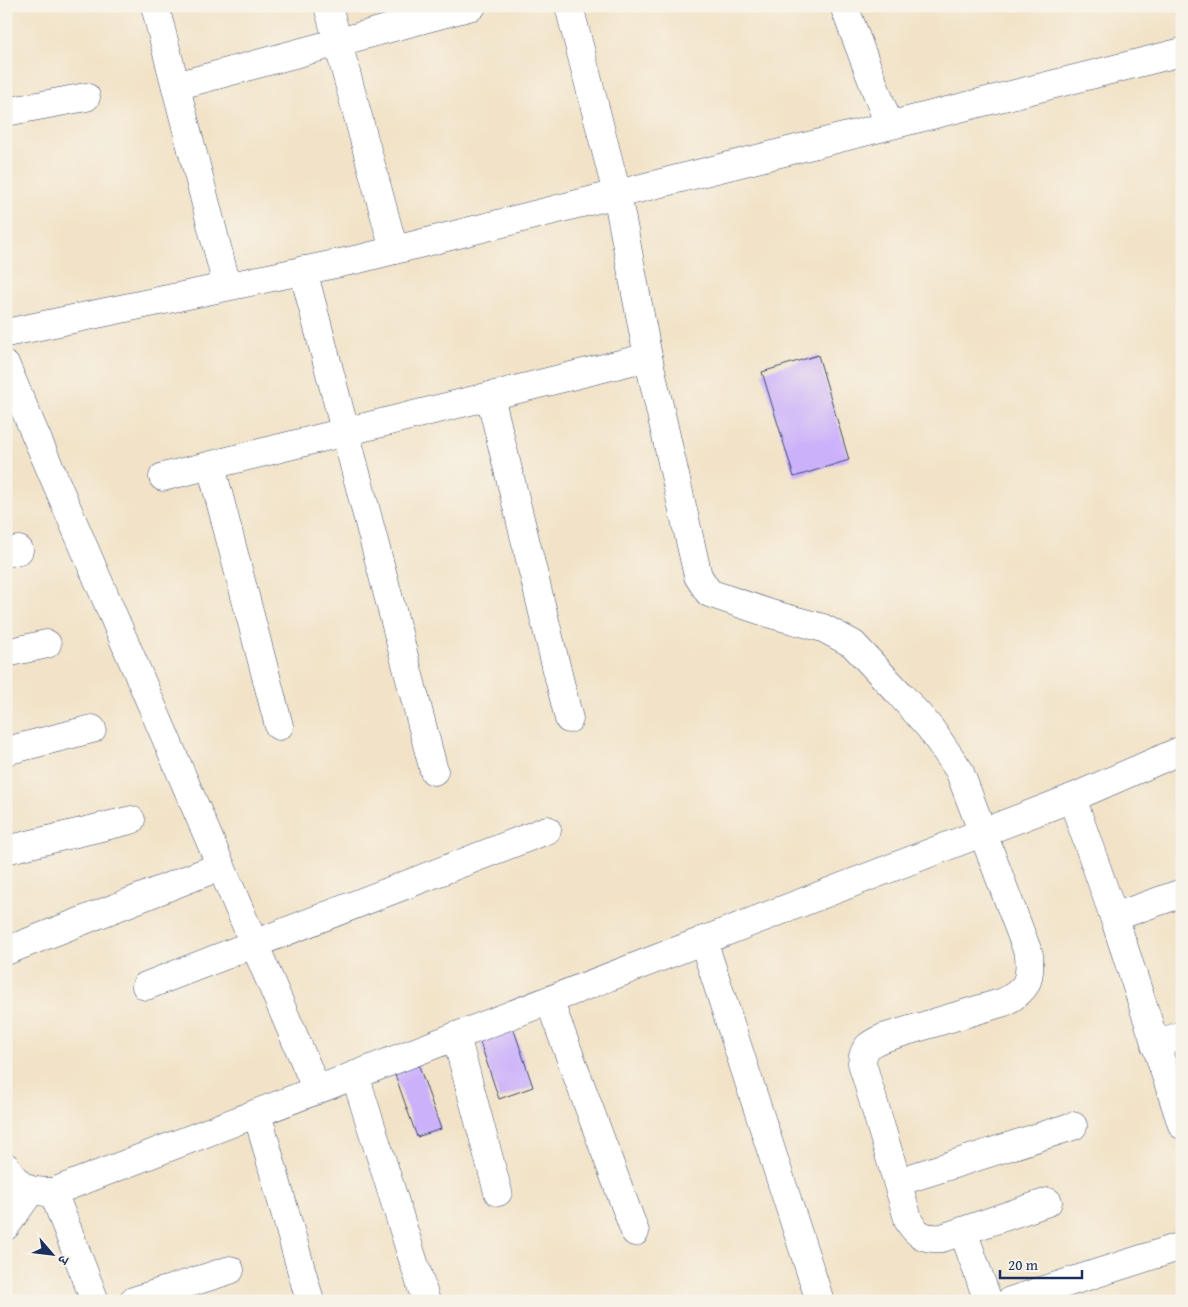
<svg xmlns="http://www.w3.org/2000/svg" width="1188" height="1307" viewBox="0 0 1188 1307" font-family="'Gentium Book Plus','Noto Serif Devanagari',serif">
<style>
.building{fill:#cbb1fa}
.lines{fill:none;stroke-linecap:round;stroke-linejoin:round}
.street-casing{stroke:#3b4a6e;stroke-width:29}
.street{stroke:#fff;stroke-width:28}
</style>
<rect width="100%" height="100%" fill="#f7f3e8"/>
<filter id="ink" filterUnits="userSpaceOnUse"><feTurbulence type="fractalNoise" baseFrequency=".02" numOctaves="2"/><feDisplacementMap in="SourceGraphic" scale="10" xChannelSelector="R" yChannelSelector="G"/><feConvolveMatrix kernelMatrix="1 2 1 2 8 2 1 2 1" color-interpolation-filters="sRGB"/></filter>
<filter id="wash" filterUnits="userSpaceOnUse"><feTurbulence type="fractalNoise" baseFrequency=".0096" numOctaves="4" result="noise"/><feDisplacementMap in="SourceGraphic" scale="20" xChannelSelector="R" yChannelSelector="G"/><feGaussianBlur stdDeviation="1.12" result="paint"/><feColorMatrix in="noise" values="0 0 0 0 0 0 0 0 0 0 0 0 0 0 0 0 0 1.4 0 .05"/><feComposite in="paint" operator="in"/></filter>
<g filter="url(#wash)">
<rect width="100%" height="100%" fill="#f2e3c8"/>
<g id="blocks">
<g class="building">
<polygon points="818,355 849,460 794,477 762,372"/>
<polygon points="513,1027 533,1087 499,1099 479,1039"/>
<polygon points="418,1063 441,1129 417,1137 394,1072"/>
</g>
</g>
</g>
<g filter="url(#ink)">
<use href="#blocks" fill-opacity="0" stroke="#3b4a6e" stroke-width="1"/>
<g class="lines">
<g class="street-casing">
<g id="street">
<polyline points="155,6 227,286"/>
<polyline points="328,6 394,250"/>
<path d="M569,6L617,194L648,357L698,576L709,593L771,614L823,628L853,644L899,693L930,728L959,770L1029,955C1031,981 1027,990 1004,1002L883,1038C869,1044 863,1048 862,1063L909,1222C918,1236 925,1239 942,1238L1048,1202"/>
<polyline points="844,6 889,125"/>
<polyline points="176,86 472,6"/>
<polyline points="6,112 86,97"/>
<polyline points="303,270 434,771"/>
<polyline points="6,333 359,259 1182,52"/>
<polyline points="6,366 317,1090"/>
<polyline points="490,396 569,719"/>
<polyline points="211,466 279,726"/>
<polyline points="163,477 648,357"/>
<polyline points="6,553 19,550"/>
<polyline points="6,653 47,644"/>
<polyline points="6,751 92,729"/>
<polyline points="1072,798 1114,917 1182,1125"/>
<polyline points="6,850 131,820"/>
<polyline points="1114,917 1182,893"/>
<polyline points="703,940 820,1301"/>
<polyline points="6,951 221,866"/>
<polyline points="146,986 547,830"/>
<polyline points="549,1000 635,1232"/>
<polyline points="456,1036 498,1192"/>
<polyline points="1155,1045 1182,1035"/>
<polyline points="355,1075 426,1301"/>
<polyline points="257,1113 310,1301"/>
<path d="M6,1167C20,1189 28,1192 53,1192L1072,798L1182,750"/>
<polyline points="898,1182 1073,1126"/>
<polyline points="53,1192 95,1301"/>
<polyline points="6,1226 30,1192"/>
<polyline points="963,1231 988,1301"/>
<polyline points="133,1301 230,1270"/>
<polyline points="1010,1301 1182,1246"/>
</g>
</g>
<use href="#street" class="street"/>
</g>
</g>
<rect width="1188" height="1307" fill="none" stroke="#f7f3e8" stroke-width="25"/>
<g transform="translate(52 1254) rotate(118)" stroke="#f7f3e8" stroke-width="4" paint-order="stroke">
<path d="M0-4L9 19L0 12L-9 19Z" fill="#1b2f5e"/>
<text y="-8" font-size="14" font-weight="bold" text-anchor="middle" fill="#1b2f5e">उ</text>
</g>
<path d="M1000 1270v8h82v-8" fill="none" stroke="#1b2f5e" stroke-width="2.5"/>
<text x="1008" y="1270" font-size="15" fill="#1b2f5e" stroke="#f7f3e8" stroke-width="4" paint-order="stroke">20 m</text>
</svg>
